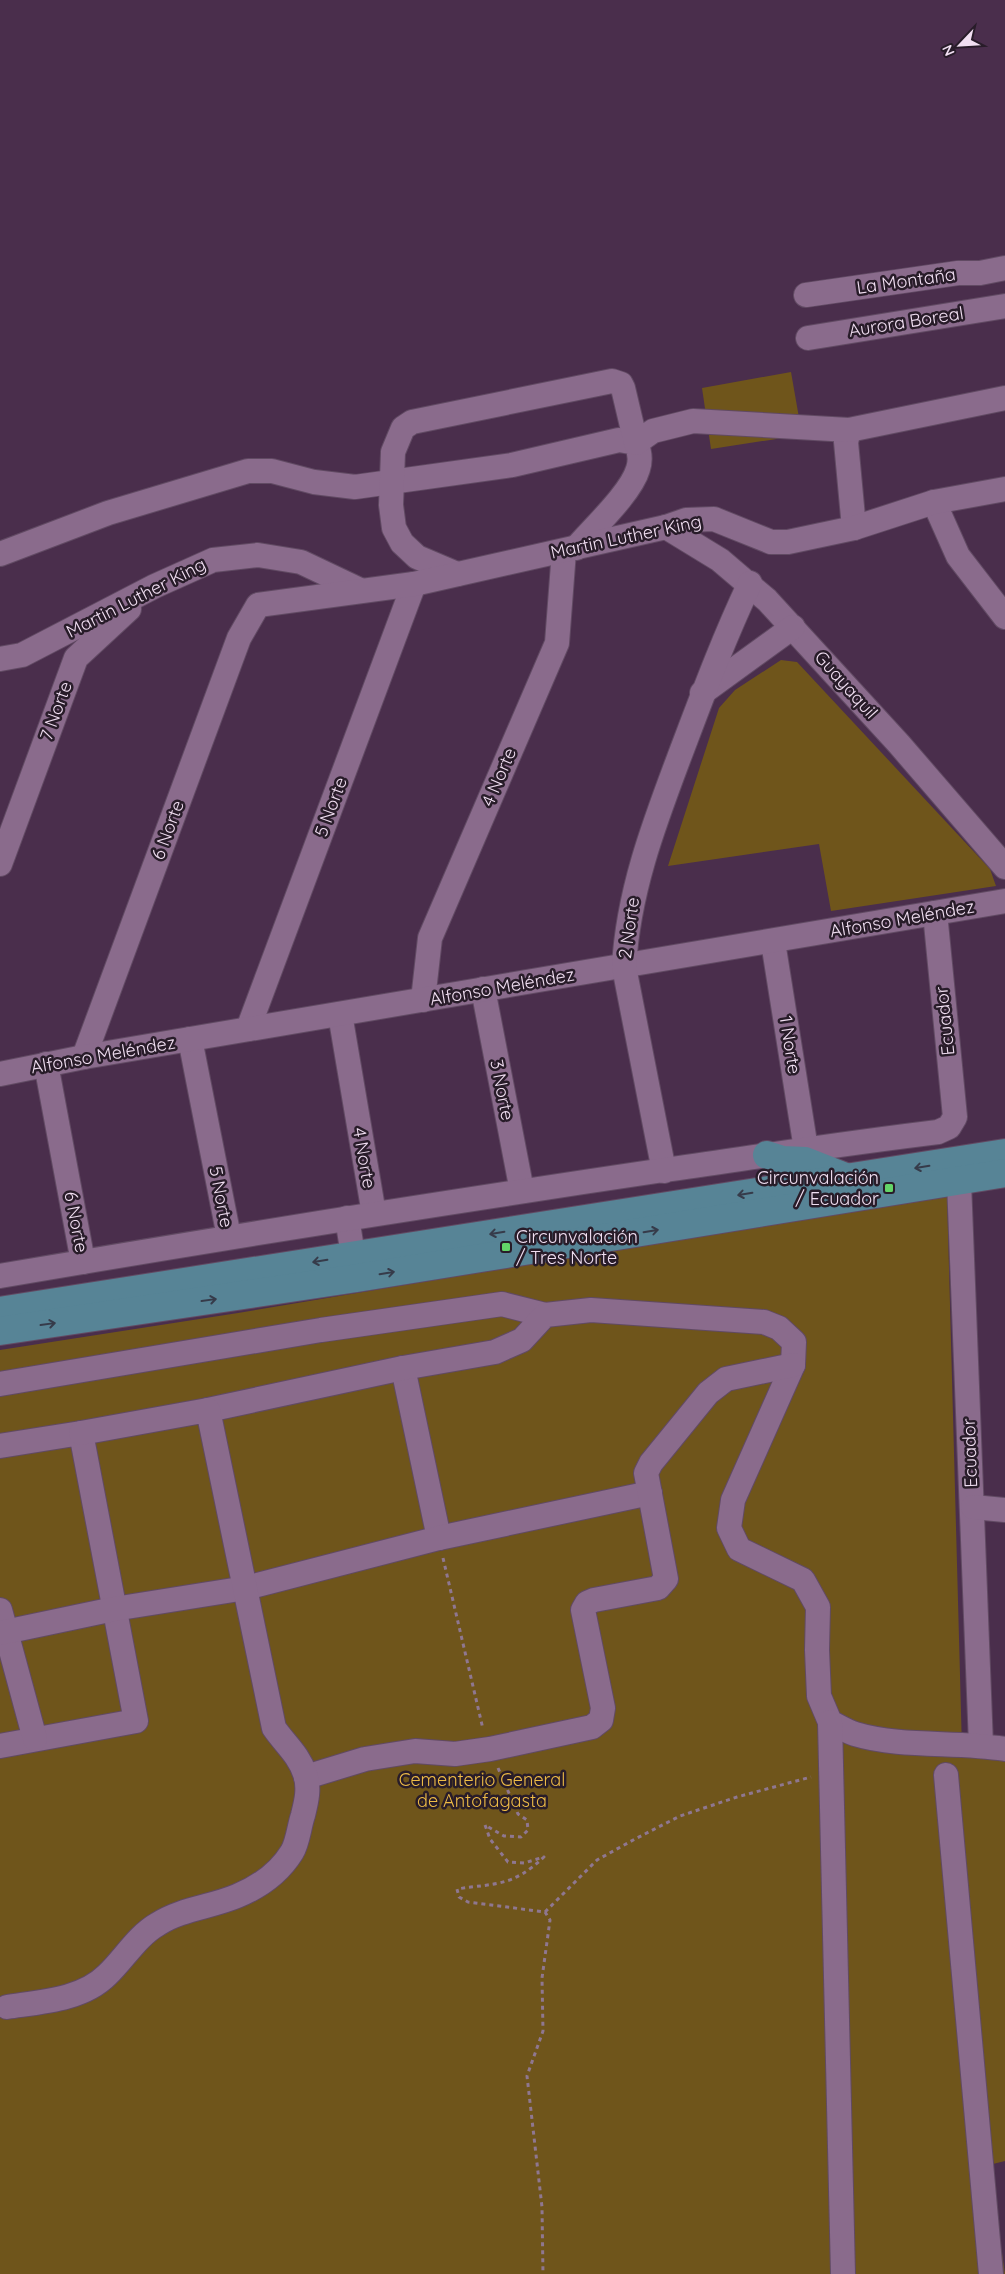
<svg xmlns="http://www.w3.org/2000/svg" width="1005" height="2274" viewBox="0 0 1005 2274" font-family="Quicksand,sans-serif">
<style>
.green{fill:#6f551b}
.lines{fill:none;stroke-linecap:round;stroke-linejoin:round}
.minor-casing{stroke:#614a63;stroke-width:26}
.major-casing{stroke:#614a63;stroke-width:30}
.path{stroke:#8f7790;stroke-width:3;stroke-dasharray:4 4;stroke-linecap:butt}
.minor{stroke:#8a6b8c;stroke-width:24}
.major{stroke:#578496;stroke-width:28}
.oneway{stroke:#363b4a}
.poi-dot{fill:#63d468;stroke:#281c29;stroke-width:2}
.labels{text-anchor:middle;stroke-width:5;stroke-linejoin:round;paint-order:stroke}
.street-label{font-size:18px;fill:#f1dff2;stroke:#281c29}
.poi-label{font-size:18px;fill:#f1dff2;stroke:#281c29;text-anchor:end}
.park-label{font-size:18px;fill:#efbc46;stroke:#281c29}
</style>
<rect width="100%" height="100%" fill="#4a2e4c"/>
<g class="green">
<polygon points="791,372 802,435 711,449 702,388"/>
<polygon points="781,660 797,662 990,869 996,886 831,911 819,844 668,866 719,708 735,690"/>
<polygon points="947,1194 962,1749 1005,1758 1005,2161 989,2165 1005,2274 0,2274 0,1350 238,1313"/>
</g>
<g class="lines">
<g class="minor-casing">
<g id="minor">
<polyline points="806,295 958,273 980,273 1005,268"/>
<polyline points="808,338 1005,306"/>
<polyline points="849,430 846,442 854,528"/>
<polyline points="934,502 958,556 1005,617"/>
<polyline points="666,527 720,560 767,600 899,744 1005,867"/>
<path d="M0,554L108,513L248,471H272L314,482L355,487L512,465L619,440L636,443C640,452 641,460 638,469C631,493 593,528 576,548"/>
<polyline points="457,574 417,557 402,543 394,528 391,505 393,452 403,428 412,422 612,381 621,384 623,388 636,443 653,431 693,421 849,430 1005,398"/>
<polyline points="0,659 22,655 155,586 213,560 258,555 301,562 360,590"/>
<polyline points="702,693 793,627"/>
<polyline points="0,864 76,658 129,609"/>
<polyline points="773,942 806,1149"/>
<polyline points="483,989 522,1191"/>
<polyline points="423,1000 430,938 557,643 564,551"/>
<polyline points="340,1014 374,1214"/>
<polyline points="248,1029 414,584"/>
<polyline points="190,1039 229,1237"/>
<polyline points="84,1057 239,638 258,605 414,584 666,527 686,520 714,519 771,542 788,542 854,528 934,502 1005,489"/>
<polyline points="46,1064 83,1262"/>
<polyline points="0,1074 84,1057 1005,901"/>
<polyline points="956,1163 959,1182 981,1745"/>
<path d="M664,1171L624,967C628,892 654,824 680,755C702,697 723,640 750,583"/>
<polyline points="347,1218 356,1273"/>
<path d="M0,1276C221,1238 442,1203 664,1170C756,1157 847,1143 938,1132L949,1127L955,1117L935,913"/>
<polyline points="403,1368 439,1538"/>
<polyline points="0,1384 321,1330 502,1304 545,1315"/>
<path d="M208,1410L403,1368L495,1352L522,1340L545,1315L591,1310L764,1322L779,1328L794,1342L793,1365L733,1500L729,1528L739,1549L803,1580L818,1607L817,1650L819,1696L830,1722C838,1726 846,1731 855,1734C901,1748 957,1741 1005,1749"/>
<polyline points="0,1446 81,1433 136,1721 0,1746"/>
<polyline points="973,1507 1005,1510"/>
<polyline points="0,1610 35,1739"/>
<polyline points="0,1633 114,1609 246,1588 439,1538 650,1493"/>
<polyline points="830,1722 843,2274"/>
<polyline points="946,1775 991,2274"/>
<polyline points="306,1777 365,1759 415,1751 455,1754 490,1749 592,1727 601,1720 603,1708 583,1610 587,1603 594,1600 658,1588 666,1579 646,1473 651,1463 708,1393 726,1379 793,1365"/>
<path d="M7,2007C40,2002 82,2000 107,1975C124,1959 137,1936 158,1924C181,1909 211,1907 237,1896C259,1887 279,1873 292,1852C298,1842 299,1827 303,1815C306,1803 310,1788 305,1774C299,1755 285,1744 274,1728L208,1410L81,1433"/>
</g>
</g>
<g class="major-casing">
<g id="major">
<polyline points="767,1155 783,1160 805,1161 848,1178"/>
<polyline points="0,1311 1005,1153"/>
<polyline points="0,1331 357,1278 1005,1173"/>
</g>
</g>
<g class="path">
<polyline points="443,1558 483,1729"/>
<path d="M498,1768L518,1814L527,1820L528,1830L521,1837L504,1836L485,1825L490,1839L508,1862L524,1863L544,1857C512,1887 496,1883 457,1889L459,1897L468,1902L545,1912L550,1920L542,1978L543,2031L527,2076L542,2207L543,2274"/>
<polyline points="545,1912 597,1860 635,1839 680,1816 737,1797 811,1777"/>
</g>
<use href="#minor" class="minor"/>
<use href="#major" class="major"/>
</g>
<defs><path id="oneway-shaft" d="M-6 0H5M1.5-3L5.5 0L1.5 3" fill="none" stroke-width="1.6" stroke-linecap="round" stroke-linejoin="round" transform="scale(1.25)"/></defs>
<g class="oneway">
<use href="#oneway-shaft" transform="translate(922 1167) rotate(171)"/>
<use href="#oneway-shaft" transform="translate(745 1194) rotate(171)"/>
<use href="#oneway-shaft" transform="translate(651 1231) rotate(-9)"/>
<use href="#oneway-shaft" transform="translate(497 1233) rotate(171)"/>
<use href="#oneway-shaft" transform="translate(320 1261) rotate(171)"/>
<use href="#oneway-shaft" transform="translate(387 1273) rotate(-9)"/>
<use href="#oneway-shaft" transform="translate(209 1300) rotate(-8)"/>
<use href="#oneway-shaft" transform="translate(48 1324) rotate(-8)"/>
</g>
<g class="poi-dot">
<rect x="884" y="1183" width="10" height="10" rx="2.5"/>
<rect x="501" y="1242" width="10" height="10" rx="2.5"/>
</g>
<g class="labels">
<g class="street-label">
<text transform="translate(906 281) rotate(-8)" y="6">La Montaña</text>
<text transform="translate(906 322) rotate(-9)" y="6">Aurora Boreal</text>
<text transform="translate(626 537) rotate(-12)" y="6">Martin Luther King</text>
<text transform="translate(136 598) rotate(-27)" y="6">Martin Luther King</text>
<text transform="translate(846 685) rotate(48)" y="6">Guayaquil</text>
<text transform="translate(56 711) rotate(-70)" y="6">7 Norte</text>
<text transform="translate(499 777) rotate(-67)" y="6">4 Norte</text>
<text transform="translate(331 807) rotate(-70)" y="6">5 Norte</text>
<text transform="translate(168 830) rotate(-70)" y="6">6 Norte</text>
<text transform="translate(902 919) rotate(-10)" y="6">Alfonso Meléndez</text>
<text transform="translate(629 928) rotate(-82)" y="6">2 Norte</text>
<text transform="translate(502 987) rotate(-10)" y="6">Alfonso Meléndez</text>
<text transform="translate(945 1021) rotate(-96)" y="6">Ecuador</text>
<text transform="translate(790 1045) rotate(81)" y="6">1 Norte</text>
<text transform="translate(103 1055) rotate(-10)" y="6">Alfonso Meléndez</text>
<text transform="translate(502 1090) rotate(79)" y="6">3 Norte</text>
<text transform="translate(364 1158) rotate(80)" y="6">4 Norte</text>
<text transform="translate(221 1197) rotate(79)" y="6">5 Norte</text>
<text transform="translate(76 1222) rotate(79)" y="6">6 Norte</text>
<text transform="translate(970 1453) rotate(-92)" y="6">Ecuador</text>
</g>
<g class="poi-label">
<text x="879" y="1184">Circunvalación<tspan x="879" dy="21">/ Ecuador</tspan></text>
<text x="516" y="1243" text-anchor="start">Circunvalación<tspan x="516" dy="21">/ Tres Norte</tspan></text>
</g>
<g class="park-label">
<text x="482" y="1786">Cementerio General<tspan x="482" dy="21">de Antofagasta</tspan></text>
</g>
</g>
<g transform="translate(960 45) rotate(245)" stroke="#281c29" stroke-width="4" paint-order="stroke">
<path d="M0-4L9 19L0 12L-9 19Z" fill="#f1dff2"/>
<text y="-8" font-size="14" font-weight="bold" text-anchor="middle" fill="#f1dff2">N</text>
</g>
</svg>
